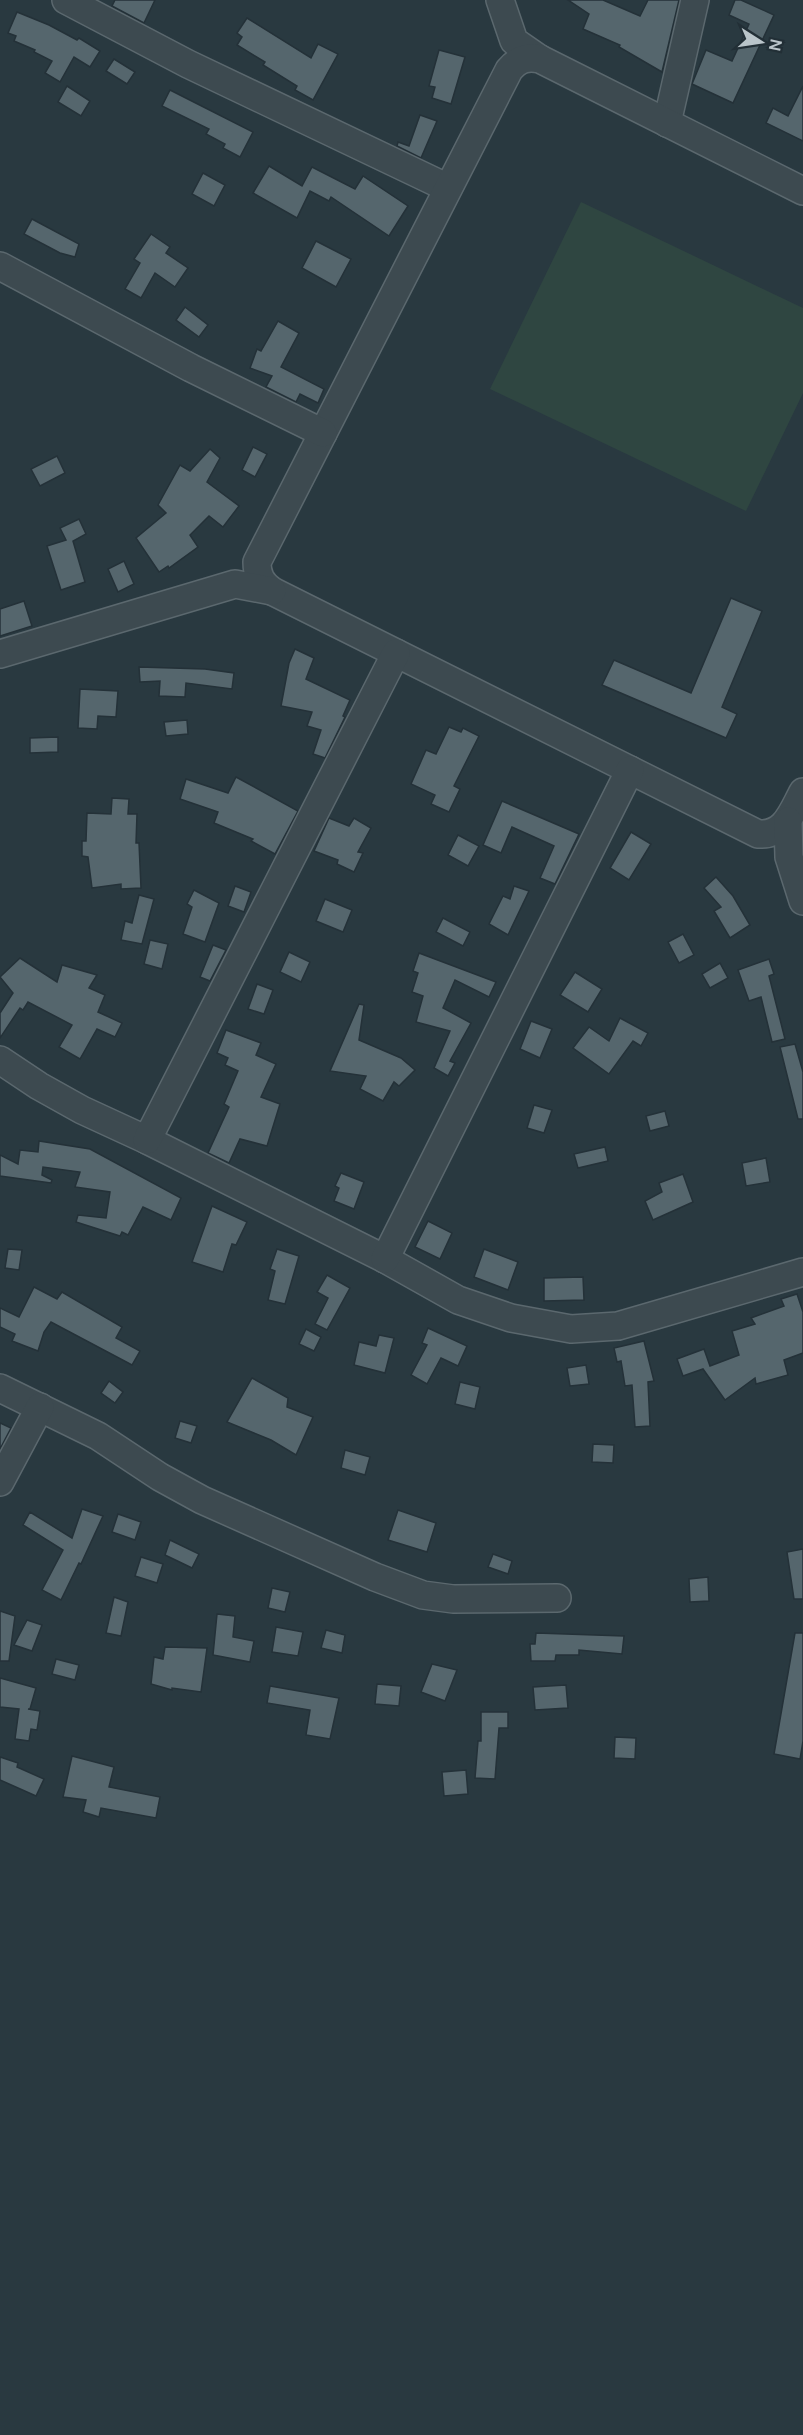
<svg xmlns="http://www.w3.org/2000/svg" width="803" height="2435" viewBox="0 0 803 2435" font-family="Manrope,sans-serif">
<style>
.green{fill:#2f4641}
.building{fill:#55666d;stroke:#243138;stroke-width:1.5}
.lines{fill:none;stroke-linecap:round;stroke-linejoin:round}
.minor-casing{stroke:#5b686e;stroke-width:30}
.minor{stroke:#3d4a50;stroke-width:27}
</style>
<rect width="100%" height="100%" fill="#293940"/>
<polygon class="green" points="581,202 803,308 803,393 746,511 490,389"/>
<g class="building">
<polygon points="115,0 155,0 144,23 112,6"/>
<polygon points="568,0 603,0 640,16 648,0 679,0 662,72 619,47 620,45 583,29 589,14"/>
<polygon points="735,0 741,0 774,15 733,103 692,84 706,50 732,61 749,24 729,15"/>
<polygon points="17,12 49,25 77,40 79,38 100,51 90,67 74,57 60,82 45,73 52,61 34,52 35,50 14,41 16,36 8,33"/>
<polygon points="247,18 311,58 318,44 338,54 313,100 295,90 297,86 263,65 265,62 237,45 242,37 237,33"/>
<polygon points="439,50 465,57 451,104 432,98 435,87 429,86"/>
<polygon points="114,59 135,72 127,84 106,71"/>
<polygon points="67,86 90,101 81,116 58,102"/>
<polygon points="803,86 803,141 766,123 773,108 788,116"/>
<polygon points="170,90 253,132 240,157 223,148 225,144 206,134 209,129 162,106"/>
<polygon points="420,115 437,121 421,158 397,146 398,142 409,146"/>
<polygon points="269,166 302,186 312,167 355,189 363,176 408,206 389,236 331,197 329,201 310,191 297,218 253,193"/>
<polygon points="203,173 225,185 214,206 192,194"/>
<polygon points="32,219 79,244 75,257 60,253 24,234"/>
<polygon points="151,234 170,247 166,253 188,268 175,287 155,273 141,298 125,289 140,263 134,259"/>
<polygon points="316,241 351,259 336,287 302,268"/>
<polygon points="185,307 208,325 199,337 176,320"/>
<polygon points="278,321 299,333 281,367 324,389 318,403 300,394 296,402 266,387 272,376 250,368 257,349 261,351"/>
<polygon points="253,447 267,454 255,477 242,470"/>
<polygon points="210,449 220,458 207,482 239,506 223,527 209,516 190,535 198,547 169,568 168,566 159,572 136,538 166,513 158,505 180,465 190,471"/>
<polygon points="57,456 65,473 40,486 31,469"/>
<polygon points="79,519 86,534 73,541 85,582 61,590 47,546 66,540 60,528"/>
<polygon points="124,561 134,584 118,592 108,569"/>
<polygon points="731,598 762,611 722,707 737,714 726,738 602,685 614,660 691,693"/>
<polygon points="24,601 32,626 0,636 0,609"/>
<polygon points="295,649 314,658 306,679 350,700 343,716 345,717 325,758 313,754 321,730 307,726 312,712 281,706 289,663"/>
<polygon points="139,667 205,669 234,673 232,689 186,683 185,697 159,696 160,681 140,682"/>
<polygon points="80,689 118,691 116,717 98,716 97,729 78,728"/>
<polygon points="187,720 188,734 166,736 164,722"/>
<polygon points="449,727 461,732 463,728 479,736 454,786 460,789 449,812 431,804 435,795 411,784 426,750 436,754"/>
<polygon points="58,737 58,752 30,753 30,738"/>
<polygon points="236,777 298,811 275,854 251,841 253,839 214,823 218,812 180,799 186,779 228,793"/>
<polygon points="112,798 129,799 128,814 137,814 136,843 139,843 141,888 121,889 121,884 92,888 88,857 82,856 82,841 86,841 87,813 111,814"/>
<polygon points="502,801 579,834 555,884 540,878 554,846 512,827 501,853 483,845"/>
<polygon points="329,818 349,826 354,818 371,828 358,852 363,853 354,872 337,864 338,860 314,851"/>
<polygon points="631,832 651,844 629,880 610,868"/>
<polygon points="458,835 479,846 468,866 448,855"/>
<polygon points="716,877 733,896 750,925 730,938 714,911 721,907 704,888"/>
<polygon points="235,886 251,892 244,912 228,906"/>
<polygon points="514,886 529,891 508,935 489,924 503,896 510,899"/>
<polygon points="194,890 219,903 205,942 183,934 192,907 187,904"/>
<polygon points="139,895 154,899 142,944 121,940 125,921 132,923"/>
<polygon points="325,899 352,910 343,932 316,921"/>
<polygon points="443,918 470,932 463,946 436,932"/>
<polygon points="683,934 694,955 679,963 668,942"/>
<polygon points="150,940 168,944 162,969 144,964"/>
<polygon points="213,945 226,950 210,981 200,977"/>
<polygon points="289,952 310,962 301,982 280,972"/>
<polygon points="419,953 496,982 489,997 455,980 443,1008 471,1023 450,1061 455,1063 448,1076 434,1068 450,1031 416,1022 423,996 412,992 418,973 413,971"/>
<polygon points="20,958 57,982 62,965 97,975 89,988 105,995 98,1012 122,1023 115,1037 97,1029 80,1059 59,1047 72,1025 28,1002 23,1010 20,1008 0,1038 0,1013 13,993 0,977"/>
<polygon points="769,959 774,974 769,976 785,1039 772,1042 761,997 749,1001 738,970"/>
<polygon points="720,963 728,978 710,988 702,974"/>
<polygon points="575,972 602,989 588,1012 560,995"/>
<polygon points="257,984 273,990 264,1014 248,1009"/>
<polygon points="359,1004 364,1005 359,1040 401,1058 415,1070 399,1086 394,1082 383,1101 360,1089 366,1076 330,1071"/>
<polygon points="620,1018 648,1033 641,1046 633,1041 609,1074 573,1048 589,1027 609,1041"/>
<polygon points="531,1021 552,1029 540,1058 520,1049"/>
<polygon points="226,1030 261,1043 256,1055 276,1064 261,1097 280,1104 267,1146 240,1139 229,1163 208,1153 229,1107 224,1104 238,1071 225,1065 228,1058 217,1053"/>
<polygon points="795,1044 803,1072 803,1119 798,1119 780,1047"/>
<polygon points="534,1105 552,1110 544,1133 527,1128"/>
<polygon points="665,1111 669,1126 650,1131 646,1116"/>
<polygon points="39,1141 90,1149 181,1198 171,1220 143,1207 128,1235 122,1232 120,1236 76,1222 78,1215 106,1218 110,1192 75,1187 80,1172 43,1167 42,1175 52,1180 51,1183 0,1176 0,1155 18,1164 20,1150 38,1152"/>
<polygon points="605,1147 608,1161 578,1168 574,1154"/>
<polygon points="766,1158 770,1182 746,1186 742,1163"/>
<polygon points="341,1173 364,1182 354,1209 334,1201 339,1188 335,1186"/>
<polygon points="683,1174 693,1202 653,1220 645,1201 662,1192 659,1183"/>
<polygon points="212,1206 247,1222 236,1245 232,1244 223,1272 192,1262"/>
<polygon points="428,1221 452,1233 440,1259 415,1247"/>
<polygon points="8,1249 22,1250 19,1270 5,1268"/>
<polygon points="277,1249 299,1256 285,1304 268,1300 275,1271 270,1269"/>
<polygon points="484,1249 518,1262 508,1290 474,1277"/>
<polygon points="327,1275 350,1288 327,1330 315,1324 328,1298 317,1292"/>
<polygon points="583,1277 584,1300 544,1301 544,1278"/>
<polygon points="34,1287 57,1299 62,1292 122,1327 116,1338 140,1351 132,1365 51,1322 44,1332 38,1351 12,1341 15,1334 0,1327 0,1308 19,1317"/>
<polygon points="797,1294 803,1312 803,1353 784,1360 788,1375 756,1384 755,1378 725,1400 703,1369 683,1376 677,1359 704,1349 710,1366 739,1355 732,1331 755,1324 751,1318 784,1306 781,1299"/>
<polygon points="428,1328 467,1346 458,1366 441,1358 427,1384 411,1375 427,1345 422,1343"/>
<polygon points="306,1329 321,1337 314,1351 299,1344"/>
<polygon points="379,1335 394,1338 385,1373 354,1365 359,1342 376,1346"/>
<polygon points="644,1341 654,1381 648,1382 650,1426 635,1427 632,1385 625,1386 621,1361 617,1362 614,1348"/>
<polygon points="586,1365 589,1384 570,1386 567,1368"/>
<polygon points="252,1378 288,1398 287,1407 313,1417 296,1455 271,1440 227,1422"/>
<polygon points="109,1381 123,1392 115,1403 101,1393"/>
<polygon points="460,1382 480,1387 475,1409 455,1404"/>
<polygon points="180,1421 197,1426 191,1443 175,1438"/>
<polygon points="0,1423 11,1428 0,1449"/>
<polygon points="593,1444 614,1445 613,1463 592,1462"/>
<polygon points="345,1450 370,1457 365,1475 341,1468"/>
<polygon points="82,1509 103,1516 81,1564 79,1563 61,1600 42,1590 63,1550 23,1525 30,1512 72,1538"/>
<polygon points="398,1510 436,1523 427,1552 388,1540"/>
<polygon points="118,1514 141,1522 135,1540 112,1532"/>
<polygon points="170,1540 199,1554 192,1568 165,1555"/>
<polygon points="803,1549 803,1599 794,1599 787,1552"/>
<polygon points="493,1554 512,1561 508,1574 488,1567"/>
<polygon points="141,1557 163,1564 157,1583 135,1576"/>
<polygon points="708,1577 709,1601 690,1602 689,1579"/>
<polygon points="272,1588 290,1592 285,1612 268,1608"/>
<polygon points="114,1597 128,1602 121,1636 106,1633"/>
<polygon points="0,1611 15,1616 9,1661 0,1661"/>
<polygon points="217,1614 235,1616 233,1637 254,1641 250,1662 213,1655"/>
<polygon points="27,1620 42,1625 32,1651 14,1645"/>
<polygon points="276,1627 303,1632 298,1656 272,1652"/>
<polygon points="326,1630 345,1635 342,1653 321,1648"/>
<polygon points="536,1633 624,1636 622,1654 579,1650 579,1655 556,1655 555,1661 531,1661 530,1644 535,1644"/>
<polygon points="795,1633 803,1633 803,1741 800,1759 774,1754"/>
<polygon points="165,1647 207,1648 201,1692 172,1688 172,1690 151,1684 154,1657 163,1659"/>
<polygon points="56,1659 79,1665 75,1680 52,1674"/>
<polygon points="432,1664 457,1670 445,1701 421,1692"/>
<polygon points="0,1678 36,1688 30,1709 28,1709 40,1711 37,1730 31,1729 29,1741 15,1739 19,1709 0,1707"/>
<polygon points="377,1684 401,1686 399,1706 375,1704"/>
<polygon points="566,1685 568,1708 535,1710 533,1687"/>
<polygon points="270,1686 339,1698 330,1739 306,1735 310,1710 267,1703"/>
<polygon points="481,1712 508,1712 508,1728 499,1728 495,1779 475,1778 478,1741 481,1741"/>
<polygon points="615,1737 636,1738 635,1759 614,1758"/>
<polygon points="72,1756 114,1767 109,1787 160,1797 156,1818 101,1808 99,1817 83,1812 86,1800 63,1797"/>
<polygon points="0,1757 18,1763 17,1767 44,1779 36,1796 0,1780"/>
<polygon points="466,1770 468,1794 444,1796 442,1772"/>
</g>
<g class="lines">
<g class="minor-casing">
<g id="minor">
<polyline points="66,0 188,64 448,188"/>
<polyline points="500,0 514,41 540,59"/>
<polyline points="667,123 695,0"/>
<path d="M803,191L540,59C527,56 518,59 509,70L257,562C257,575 261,583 272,591L758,834C785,836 792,812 803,792"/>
<polyline points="0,266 191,368 323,433"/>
<polyline points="0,654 235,584 272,591"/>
<polyline points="788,821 789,857 803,901"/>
<polyline points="0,1060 39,1086 82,1110 147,1140 385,1259 458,1300 511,1318 571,1329 618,1326 803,1272"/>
<polyline points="147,1140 396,653"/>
<polyline points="385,1259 630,770"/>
<polyline points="0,1388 98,1436 160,1477 202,1500 375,1577 423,1595 453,1599 557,1598"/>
<polyline points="0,1482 40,1407"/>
</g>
</g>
<use href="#minor" class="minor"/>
</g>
<g transform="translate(761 42) rotate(102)" stroke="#222f36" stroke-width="4.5" paint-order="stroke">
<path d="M0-4.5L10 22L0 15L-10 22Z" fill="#bac5ca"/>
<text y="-9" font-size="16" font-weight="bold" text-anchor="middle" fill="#bac5ca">N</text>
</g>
</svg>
